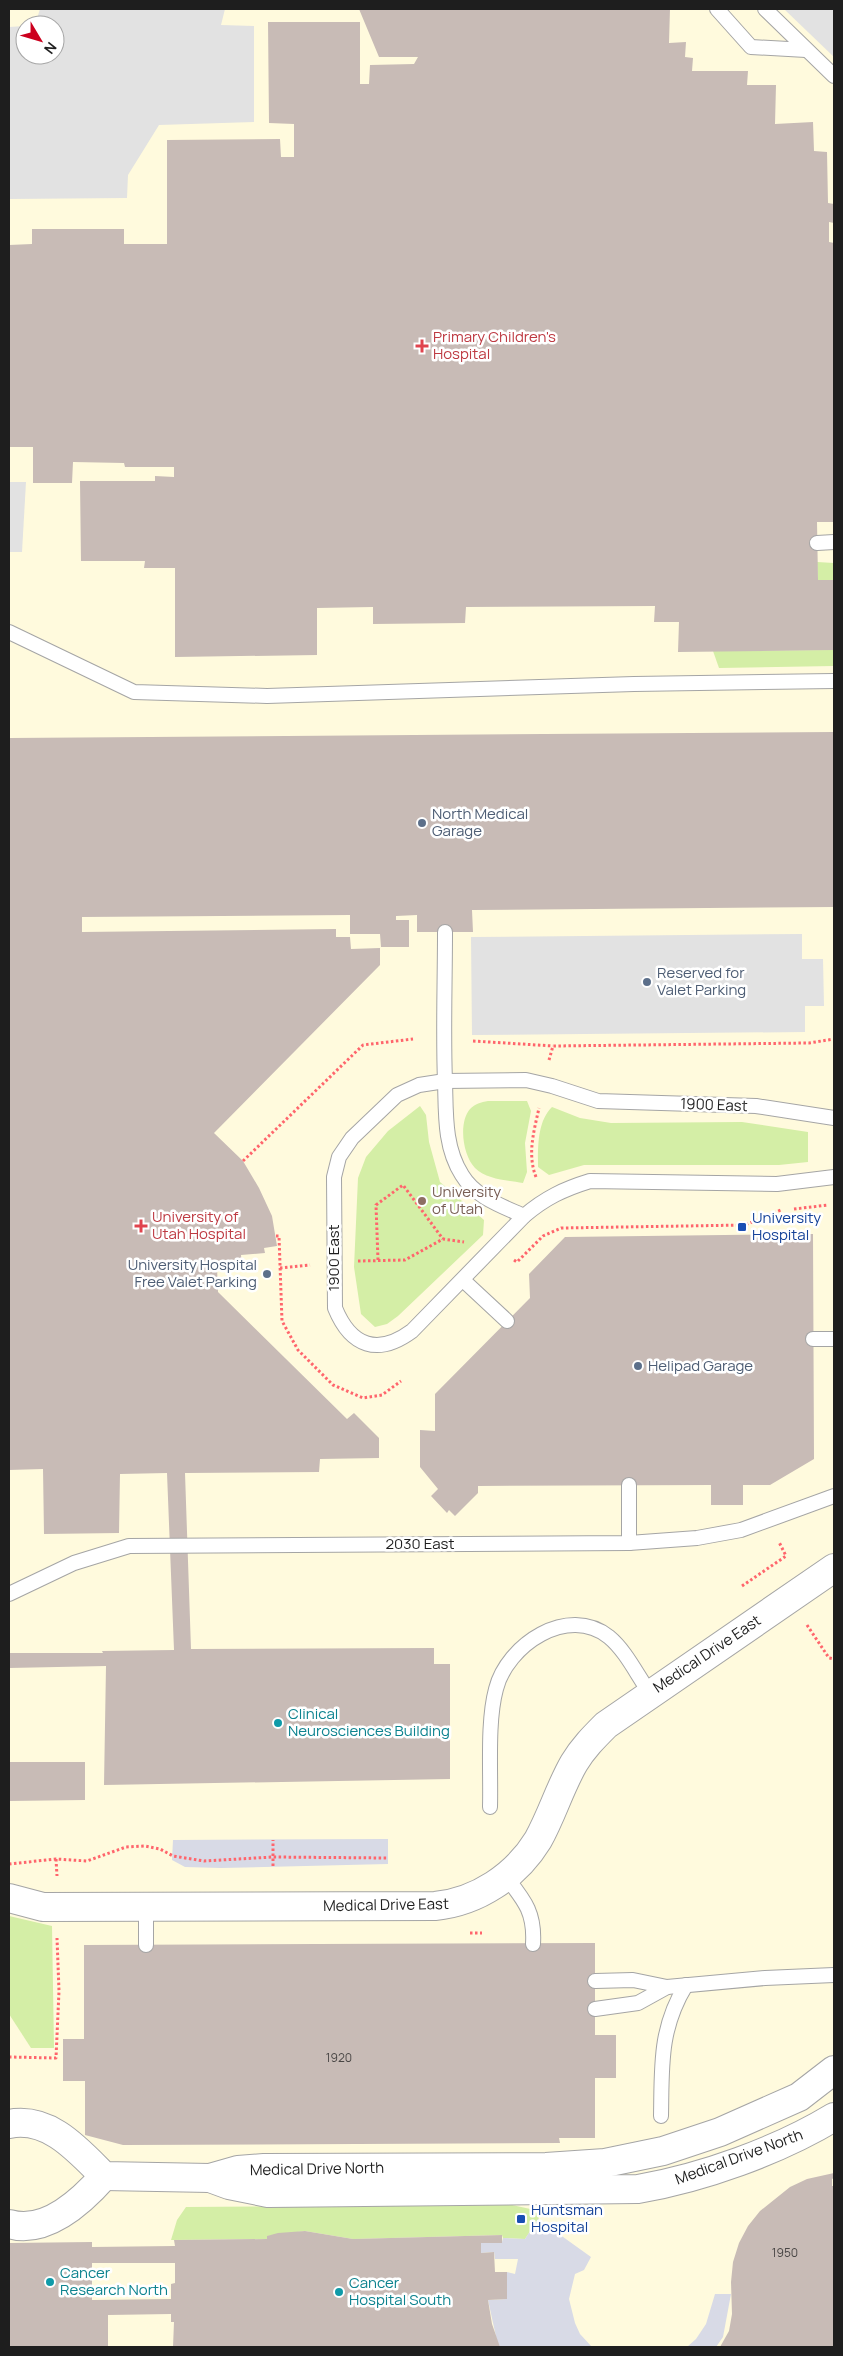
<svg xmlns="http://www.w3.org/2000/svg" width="843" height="2356" viewBox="0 0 843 2356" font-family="Manrope,sans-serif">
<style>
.education{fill:#fffadd;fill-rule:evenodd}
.grass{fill:#d4eea6}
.parking{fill:#e2e2e2}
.plaza{fill:#d8dae6}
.building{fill:#c8bbb6;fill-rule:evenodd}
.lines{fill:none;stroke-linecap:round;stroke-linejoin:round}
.lane-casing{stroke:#a5a5a5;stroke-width:16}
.street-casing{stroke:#a5a5a5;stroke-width:30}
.path{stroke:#ff656c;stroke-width:3;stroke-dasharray:2.5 2.5;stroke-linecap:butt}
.lane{stroke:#fff;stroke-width:14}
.street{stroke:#fff;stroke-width:28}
.health-dot{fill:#e0444e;stroke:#fff;stroke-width:2}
.service-dot{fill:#5c6f8a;stroke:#fff;stroke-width:2}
.education-dot{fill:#8d6e63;stroke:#fff;stroke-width:2}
.transit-dot{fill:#1a4fb4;stroke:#fff;stroke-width:2}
.culture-dot{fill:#0f9aa8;stroke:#fff;stroke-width:2}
.labels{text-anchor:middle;stroke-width:5;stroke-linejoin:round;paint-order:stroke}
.number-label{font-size:12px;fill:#484544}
.health-label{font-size:15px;fill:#be3a42;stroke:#fff;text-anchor:start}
.service-label{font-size:15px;fill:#4e5e75;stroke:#fff;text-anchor:start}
.street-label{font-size:15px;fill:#1e1e1e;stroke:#fff}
.education-label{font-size:15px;fill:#785e54;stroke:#fff;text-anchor:start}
.transit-label{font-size:15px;fill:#164399;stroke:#fff;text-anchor:start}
.culture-label{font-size:15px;fill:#0d838f;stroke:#fff;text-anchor:start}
</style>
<rect width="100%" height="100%" fill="#f0eae3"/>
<path class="education" d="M9,9H834V2347H9ZM25,25H55V55H25Z"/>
<g class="grass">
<polygon points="817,562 834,563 834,580 818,580"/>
<polygon points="834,650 834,666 719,668 713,651"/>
<path d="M488,1101H527L531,1111L525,1143L527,1172L523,1183C508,1180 487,1180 475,1168C463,1156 458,1123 470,1109C475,1104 481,1102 488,1101Z"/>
<polygon points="420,1106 426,1115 429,1142 440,1182 484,1220 483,1235 398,1316 387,1324 375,1327 361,1314 354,1267 358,1178 366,1157 388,1131"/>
<path d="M552,1107L580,1118L611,1123L742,1122L808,1132V1162L779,1165H584L549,1175L538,1167C538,1147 537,1122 552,1107Z"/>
<polygon points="9,1916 52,1926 54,2048 31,2048 9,2014"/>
<polygon points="512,2205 535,2210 539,2218 525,2239 503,2238 502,2235 353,2239 305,2231 268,2236 267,2239 171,2240 177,2220 186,2207"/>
</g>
<g class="parking">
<polygon points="40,9 225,9 221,25 254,26 254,122 159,125 128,175 127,198 9,199 9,27 25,26 25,55 55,55 55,25 35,25"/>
<polygon points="784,9 834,9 834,57"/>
<polygon points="9,482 26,482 22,552 9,552"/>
<polygon points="802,934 802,959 823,959 824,1006 805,1006 805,1032 472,1035 471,937"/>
</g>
<g class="plaza">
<polygon points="388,1839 388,1864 221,1868 185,1867 172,1860 173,1840"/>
<polygon points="538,2219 591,2257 584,2270 575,2274 569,2299 575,2323 580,2334 592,2347 500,2347 497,2341 488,2300 507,2299 507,2272 515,2274 518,2259 495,2259 494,2252 481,2253 481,2243 502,2242 503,2238 525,2239"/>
<polygon points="715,2294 731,2294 723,2337 716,2347 687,2347 696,2339 706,2324"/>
</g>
<g class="building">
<polygon points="359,9 670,9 669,43 686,42 685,57 693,58 692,71 748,71 747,85 776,85 775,124 813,122 814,151 827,152 828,203 834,204 834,223 829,222 829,242 834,243 833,522 817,522 818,580 834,580 834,650 678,652 679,622 654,622 655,606 466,607 465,623 373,624 373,607 317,608 317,655 175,657 175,568 144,568 145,561 81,561 80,481 155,481 155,476 174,477 174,467 125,467 124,463 73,462 72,483 33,483 33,447 9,447 9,245 32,244 32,229 124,229 124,244 167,244 167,140 280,139 281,157 294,157 294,124 269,123 268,22 360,22 360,84 369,84 370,65 414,64 418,57 379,57"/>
<polygon points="834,732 834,907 472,910 473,932 417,932 417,915 396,916 396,920 409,920 409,947 381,947 380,934 350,934 350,915 82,917 82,932 336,929 336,937 350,937 351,949 380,948 380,965 214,1133 243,1161 259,1188 272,1216 277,1246 264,1248 265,1253 241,1255 242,1267 217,1267 218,1292 347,1419 354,1413 379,1438 379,1458 320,1459 319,1472 185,1473 191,1649 434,1648 434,1664 450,1664 450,1779 104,1785 106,1666 9,1668 9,1653 103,1653 102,1651 174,1650 167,1473 120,1474 119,1533 44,1534 43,1469 9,1470 9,738"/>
<polygon points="813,1234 814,1459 770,1485 743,1485 743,1505 711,1505 711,1485 478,1486 478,1493 455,1516 449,1510 447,1513 431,1496 438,1489 420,1467 420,1430 435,1431 435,1394 530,1298 529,1274 565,1237"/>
<polygon points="9,1762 85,1762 85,1800 9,1801"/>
<polygon points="595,1943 595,2035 616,2035 616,2078 595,2078 595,2138 559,2138 560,2143 123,2145 85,2135 85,2081 63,2081 63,2039 84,2039 84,1945"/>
<polygon points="834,2173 834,2178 832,2179 832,2186 834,2186 834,2347 720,2347 729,2331 732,2314 731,2282 733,2262 739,2243 748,2226 760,2211 790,2187 807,2179"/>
<path d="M305,2231L353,2239L502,2235V2243H481V2253L494,2252L495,2272H507V2299L488,2300L492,2324L500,2347H173L174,2322H171V2314L108,2315V2347H9V2243L92,2242V2247L175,2246L174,2240L267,2239V2236L278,2233ZM92,2263H175V2283L171,2284V2299L92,2300Z"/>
</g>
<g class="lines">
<g class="lane-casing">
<g id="lane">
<polyline points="717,9 751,47 806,50"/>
<polyline points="765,9 834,76"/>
<polyline points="817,543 834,542"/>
<polyline points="9,632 134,692 267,696 634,684 834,681"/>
<path d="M445,932C445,982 443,1032 445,1081C446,1113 444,1147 462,1175C475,1197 502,1206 524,1216"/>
<path d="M834,1118L756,1106L598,1101L552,1086L526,1080L445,1081L419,1085L397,1095L352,1138L339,1157L334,1177L335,1308C351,1347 378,1356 412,1331L524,1216C545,1198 564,1189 590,1181L777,1184L834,1177"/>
<polyline points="463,1280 507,1321"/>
<polyline points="813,1339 834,1339"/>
<polyline points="629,1485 629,1543"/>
<polyline points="9,1594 74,1563 129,1546 629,1543 697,1538 741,1530 834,1496"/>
<path d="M490,1807C491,1772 487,1722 496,1689C507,1645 568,1604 609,1637C626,1651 637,1675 650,1693"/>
<path d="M506,1877C524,1900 535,1912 533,1944"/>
<polyline points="146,1907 146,1945"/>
<polyline points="595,1981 633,1980 667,1987 765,1978 834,1975"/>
<polyline points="595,2009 638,2003 667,1987"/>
<path d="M661,2116C662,2067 659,2029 686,1985"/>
</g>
</g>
<g class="street-casing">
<g id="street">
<path d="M9,1898L43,1907L435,1906C477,1902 516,1876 538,1840C552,1815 560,1787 574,1763C583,1748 594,1737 606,1725L834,1568"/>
<path d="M9,2124C49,2116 78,2150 104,2176L210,2178L238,2170L264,2168L546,2167L605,2163L663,2151L720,2132L799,2097L834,2070"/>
<path d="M210,2178L229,2185L268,2193L638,2189C702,2178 778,2151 834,2117"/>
<path d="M9,2224C46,2235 82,2201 104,2176"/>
</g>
</g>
<g class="path">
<polyline points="473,1041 553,1046"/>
<polyline points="549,1060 553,1046 809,1043 834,1039"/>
<polyline points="243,1161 363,1045 413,1039"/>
<path d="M536,1177C527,1154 534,1131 539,1108"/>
<polyline points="794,1209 828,1205"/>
<polyline points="276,1236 279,1236 282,1321 298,1350 333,1385 363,1398 382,1395 401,1381"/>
<polyline points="378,1260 376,1205 403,1185 443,1239"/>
<polyline points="514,1260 517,1262 543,1236 561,1228 745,1225 781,1210"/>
<polyline points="358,1261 405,1260 443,1239 464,1242"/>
<polyline points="280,1268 310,1265"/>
<polyline points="742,1586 786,1556 779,1542"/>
<polyline points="807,1625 829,1658 834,1659"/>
<polyline points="56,1859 57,1876"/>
<polyline points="9,1864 56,1859 87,1861 126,1847 145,1846 160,1849 173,1856 204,1861 273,1857 388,1858"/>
<polyline points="273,1866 273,1840"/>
<polyline points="470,1933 482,1933"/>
<polyline points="9,2057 56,2058 59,1991 57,1938"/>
</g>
<use href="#lane" class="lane"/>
<use href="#street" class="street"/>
</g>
<g class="health-dot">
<path d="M419.5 338.5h5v5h5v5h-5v5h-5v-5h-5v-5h5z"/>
<path d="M138.5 1218.5h5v5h5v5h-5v5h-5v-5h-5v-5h5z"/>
</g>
<g class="service-dot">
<circle cx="422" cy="823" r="5"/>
<circle cx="647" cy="982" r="5"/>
<circle cx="267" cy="1274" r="5"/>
<circle cx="638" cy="1366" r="5"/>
</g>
<circle class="education-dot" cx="422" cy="1201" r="5"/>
<g class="transit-dot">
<rect x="737" y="1222" width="10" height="10" rx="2.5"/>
<rect x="516" y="2214" width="10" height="10" rx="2.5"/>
</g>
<g class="culture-dot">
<circle cx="278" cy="1723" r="5"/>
<circle cx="50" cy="2282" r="5"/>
<circle cx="339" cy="2292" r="5"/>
</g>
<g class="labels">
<g class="number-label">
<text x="339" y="2062">1920</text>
<text x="785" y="2257">1950</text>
</g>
<g class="health-label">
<text x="433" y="342">Primary Children's<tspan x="433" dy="17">Hospital</tspan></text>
<text x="152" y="1222">University of<tspan x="152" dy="17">Utah Hospital</tspan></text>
</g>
<g class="service-label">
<text x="432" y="819">North Medical<tspan x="432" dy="17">Garage</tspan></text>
<text x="657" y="978">Reserved for<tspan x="657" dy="17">Valet Parking</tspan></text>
<text x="257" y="1270" text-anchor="end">University Hospital<tspan x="257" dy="17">Free Valet Parking</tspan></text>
<text x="648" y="1371">Helipad Garage</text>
</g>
<g class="street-label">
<text transform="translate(714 1105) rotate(2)" y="5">1900 East</text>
<text transform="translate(334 1258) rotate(-90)" y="5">1900 East</text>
<text x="420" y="1549">2030 East</text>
<text transform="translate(707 1654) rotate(-34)" y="5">Medical Drive East</text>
<text transform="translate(386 1905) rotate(-1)" y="5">Medical Drive East</text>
<text transform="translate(739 2157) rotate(-20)" y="5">Medical Drive North</text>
<text transform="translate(317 2169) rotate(-1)" y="5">Medical Drive North</text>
</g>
<g class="education-label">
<text x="432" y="1197">University<tspan x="432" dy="17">of Utah</tspan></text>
</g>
<g class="transit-label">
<text x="752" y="1223">University<tspan x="752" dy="17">Hospital</tspan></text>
<text x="531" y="2215">Huntsman<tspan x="531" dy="17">Hospital</tspan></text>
</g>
<g class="culture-label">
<text x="288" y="1719">Clinical<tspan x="288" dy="17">Neurosciences Building</tspan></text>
<text x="60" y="2278">Cancer<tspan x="60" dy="17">Research North</tspan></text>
<text x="349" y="2288">Cancer<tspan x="349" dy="17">Hospital South</tspan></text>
</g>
</g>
<rect width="843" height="2356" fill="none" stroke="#1e1e1e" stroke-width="20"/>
<g transform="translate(40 40) rotate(128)"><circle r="24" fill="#ffffff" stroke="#a5a5a5"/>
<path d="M0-4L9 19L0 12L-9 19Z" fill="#cc001e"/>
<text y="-8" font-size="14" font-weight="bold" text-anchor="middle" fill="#1e1e1e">N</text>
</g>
</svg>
